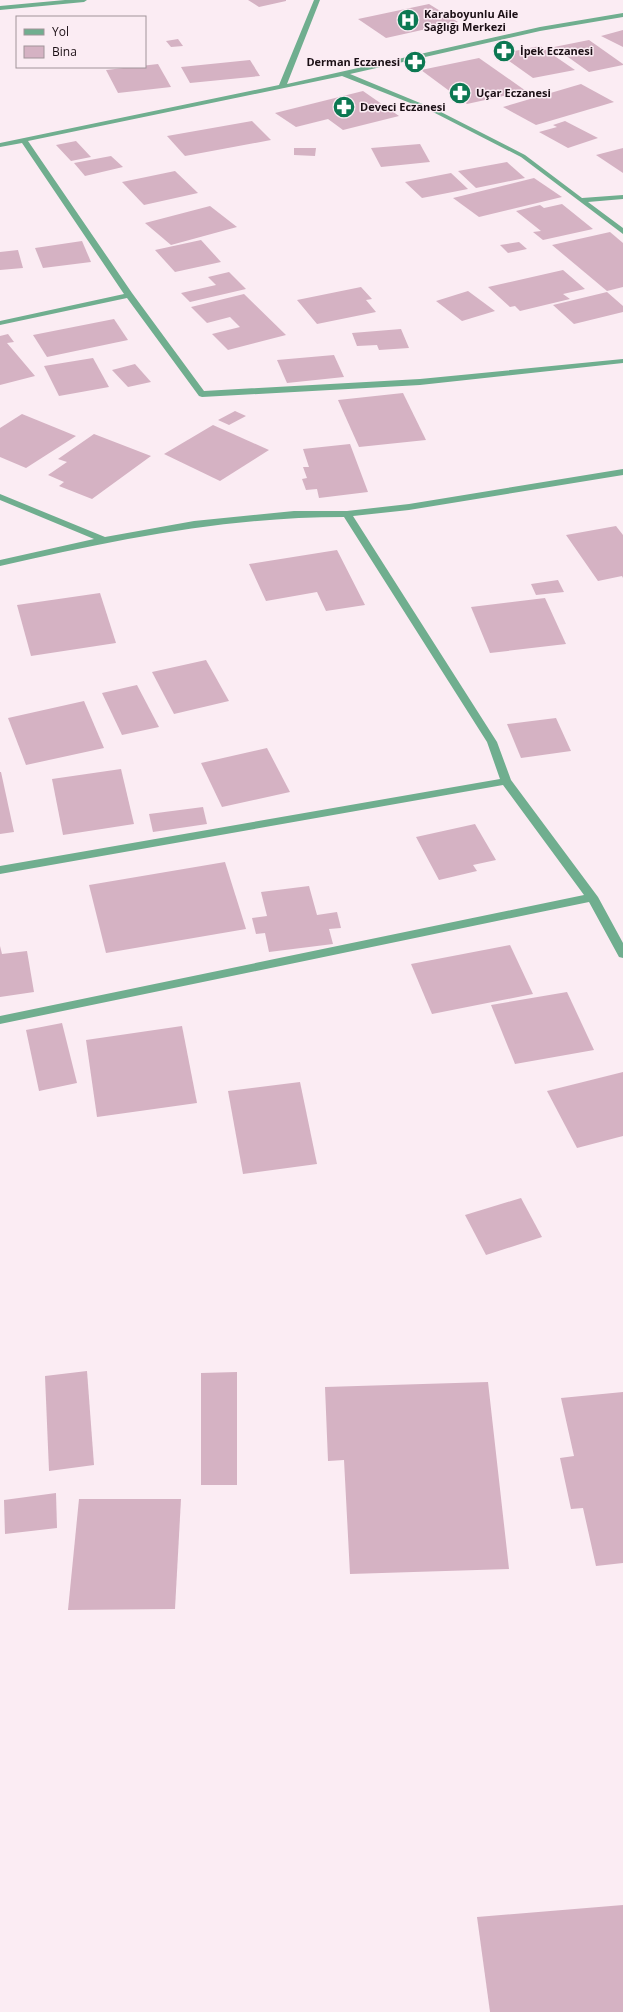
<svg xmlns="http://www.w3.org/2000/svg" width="623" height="2012" viewBox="0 0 623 2012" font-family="'Open Sans',sans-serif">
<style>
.building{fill:#d5b2c3}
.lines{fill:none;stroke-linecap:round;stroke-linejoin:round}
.minor{fill:#70ae8f;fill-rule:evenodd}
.labels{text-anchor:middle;stroke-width:3;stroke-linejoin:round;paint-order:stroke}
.far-poi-label{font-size:11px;font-weight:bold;fill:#1b0f15;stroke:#fbecf3;text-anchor:start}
</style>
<rect width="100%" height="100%" fill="#fbecf3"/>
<g class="building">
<polygon points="248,0 286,0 286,1 259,7"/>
<polygon points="429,4 458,22 386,38 358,19"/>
<polygon points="623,30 623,47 601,36"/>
<polygon points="178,39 183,46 171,47 166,41"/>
<polygon points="589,40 623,64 623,65 589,72 554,47"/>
<polygon points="540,46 575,70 533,78 499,54"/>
<polygon points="479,58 526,91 467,104 421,70"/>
<polygon points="250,60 260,76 190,83 181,67"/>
<polygon points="158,64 171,87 118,93 106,70"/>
<polygon points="581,84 614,102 536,125 503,107"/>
<polygon points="363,91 399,116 343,130 328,119 296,127 275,113"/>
<polygon points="252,121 271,140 185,156 167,136"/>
<polygon points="565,121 598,138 568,148 539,132 557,127 553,125"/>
<polygon points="76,141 91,157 71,161 56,145"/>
<polygon points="420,144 430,162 381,167 371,148"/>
<polygon points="294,148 316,148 315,156 294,155"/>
<polygon points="623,148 623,173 596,155"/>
<polygon points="111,156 123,167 85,176 74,163"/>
<polygon points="507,162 525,178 476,188 458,171"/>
<polygon points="175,171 198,193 144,205 122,182"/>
<polygon points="451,173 468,189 422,198 405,182"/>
<polygon points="534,178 562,197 479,217 453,198"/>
<polygon points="562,204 593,229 543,240 533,232 541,231 516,211 540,205 544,208"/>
<polygon points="210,206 237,227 171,245 145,223"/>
<polygon points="610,232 623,243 623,287 607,291 552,245"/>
<polygon points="201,240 221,262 175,272 155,250"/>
<polygon points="82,241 91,262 43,268 35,248"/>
<polygon points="519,242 527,249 508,253 500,245"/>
<polygon points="18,250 23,268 0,270 0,252"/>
<polygon points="563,270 585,289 563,294 570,299 520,311 515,306 510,307 488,287"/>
<polygon points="229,272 246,289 190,302 181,293 216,285 208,277"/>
<polygon points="361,287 372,299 366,300 376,312 317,324 297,300"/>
<polygon points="468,291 495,311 462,321 436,301"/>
<polygon points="607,292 623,306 623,312 574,324 553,305"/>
<polygon points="244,294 286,335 228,350 212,334 240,327 230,317 207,323 191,307"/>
<polygon points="114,319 128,340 47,357 33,335"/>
<polygon points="401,329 409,348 379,350 377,345 357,346 352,333"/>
<polygon points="8,334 14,342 7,343 35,376 0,385 0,336"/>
<polygon points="334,355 344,377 287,383 277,360"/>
<polygon points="93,358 109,387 59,396 44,366"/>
<polygon points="135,364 151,382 128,387 112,370"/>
<polygon points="403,393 426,440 359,447 338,400"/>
<polygon points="235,411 246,416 229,425 218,420"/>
<polygon points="22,414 76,436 26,468 0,457 0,428"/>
<polygon points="213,425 269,450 220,481 164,454"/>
<polygon points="94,434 151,456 92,499 59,486 64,482 48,475 67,462 58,459"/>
<polygon points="350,444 368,492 319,498 317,489 306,490 302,479 307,478 303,467 309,467 303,449"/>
<polygon points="616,526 623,535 623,578 622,576 598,581 566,535"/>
<polygon points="337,550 365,605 326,611 317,592 266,601 249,564"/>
<polygon points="558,580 564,592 536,595 531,584"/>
<polygon points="100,593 116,643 31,656 17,605"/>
<polygon points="545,598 566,644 490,653 471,607"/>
<polygon points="206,660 229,701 174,714 152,672"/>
<polygon points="137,685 159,727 122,735 102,693"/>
<polygon points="84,701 104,748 26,765 8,718"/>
<polygon points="556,718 571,751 521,758 507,724"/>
<polygon points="267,748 290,792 222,807 201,763"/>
<polygon points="121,769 134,824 63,835 52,779"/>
<polygon points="0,772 1,772 14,832 0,834"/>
<polygon points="203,807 207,824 153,832 149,814"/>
<polygon points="475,824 496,860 473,865 477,871 439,880 416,837"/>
<polygon points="225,862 246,929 106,953 89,885"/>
<polygon points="309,886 317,915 337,912 341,928 329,929 333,944 269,952 265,933 256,934 252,918 267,916 261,892"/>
<polygon points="510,945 533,994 432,1014 411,964"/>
<polygon points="0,946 2,954 27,951 34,992 0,997"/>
<polygon points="567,992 594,1050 515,1064 491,1005"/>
<polygon points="62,1023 77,1083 39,1091 26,1030"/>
<polygon points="182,1026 197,1103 97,1117 86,1040"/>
<polygon points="623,1072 623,1136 577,1148 547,1091"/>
<polygon points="300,1082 317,1164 243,1174 228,1091"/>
<polygon points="521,1198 542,1237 486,1255 465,1215"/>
<polygon points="87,1371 94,1465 49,1471 45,1376"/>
<polygon points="237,1372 237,1485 201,1485 201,1373"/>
<polygon points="488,1382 509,1569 350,1574 344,1460 328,1461 325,1387"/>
<polygon points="623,1392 623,1563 596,1566 583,1508 571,1509 560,1458 574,1456 561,1398"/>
<polygon points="56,1493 57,1528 5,1534 4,1500"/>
<polygon points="79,1499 181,1499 175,1609 68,1610"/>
<polygon points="623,1905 623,2012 490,2012 477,1917"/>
</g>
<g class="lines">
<g class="minor">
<polygon points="65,0 87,0 84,2 0,10 0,6"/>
<polygon points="314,0 320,0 287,84 540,27 623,13 623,17 540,31 350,74 437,110 525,155 582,198 623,195 623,199 588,202 623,228 623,234 521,157 433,112 342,76 28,141 132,293 204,391 420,379 623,359 623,363 420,385 202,397 199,396 127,298 0,325 0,321 124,294 22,143 0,147 0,143 279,85"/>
<path d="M623,469V475L409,510L353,516L497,742L511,780L598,897L623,943V958L619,957L589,902L0,1024V1016L584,895L503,785L0,874V866L500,779L487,742L344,517C225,517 115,540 0,566V560L94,539L0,500V494L105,537L194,521L294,511H347L409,504Z"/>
</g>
</g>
<defs>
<g id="hospital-disc" transform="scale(1.15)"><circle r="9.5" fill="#0c7852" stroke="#fbecf3"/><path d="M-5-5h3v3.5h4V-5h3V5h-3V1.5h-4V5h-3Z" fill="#fff"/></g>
<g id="pharmacy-disc" transform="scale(1.15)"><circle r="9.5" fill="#0c7852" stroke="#fbecf3"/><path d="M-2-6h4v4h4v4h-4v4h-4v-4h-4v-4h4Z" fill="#fff"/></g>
</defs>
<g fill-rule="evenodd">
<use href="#hospital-disc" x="408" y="20"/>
<use href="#pharmacy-disc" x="504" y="51"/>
<use href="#pharmacy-disc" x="415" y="62"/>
<use href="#pharmacy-disc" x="460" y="93"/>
<use href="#pharmacy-disc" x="344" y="107"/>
</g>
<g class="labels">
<g class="far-poi-label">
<text x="424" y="18">Karaboyunlu Aile<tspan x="424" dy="13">Sağlığı Merkezi</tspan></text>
<text x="520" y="55">İpek Eczanesi</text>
<text x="400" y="66" text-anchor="end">Derman Eczanesi</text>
<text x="476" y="97">Uçar Eczanesi</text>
<text x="360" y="111">Deveci Eczanesi</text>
</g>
</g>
<rect x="16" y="16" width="130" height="52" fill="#fbecf3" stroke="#a1949a"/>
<rect x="24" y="29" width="20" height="6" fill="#70ae8f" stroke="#a1949a"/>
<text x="52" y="36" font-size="12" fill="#1b0f15">Yol</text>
<rect x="24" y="46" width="20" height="12" fill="#d5b2c3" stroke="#a1949a"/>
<text x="52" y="56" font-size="12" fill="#1b0f15">Bina</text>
</svg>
